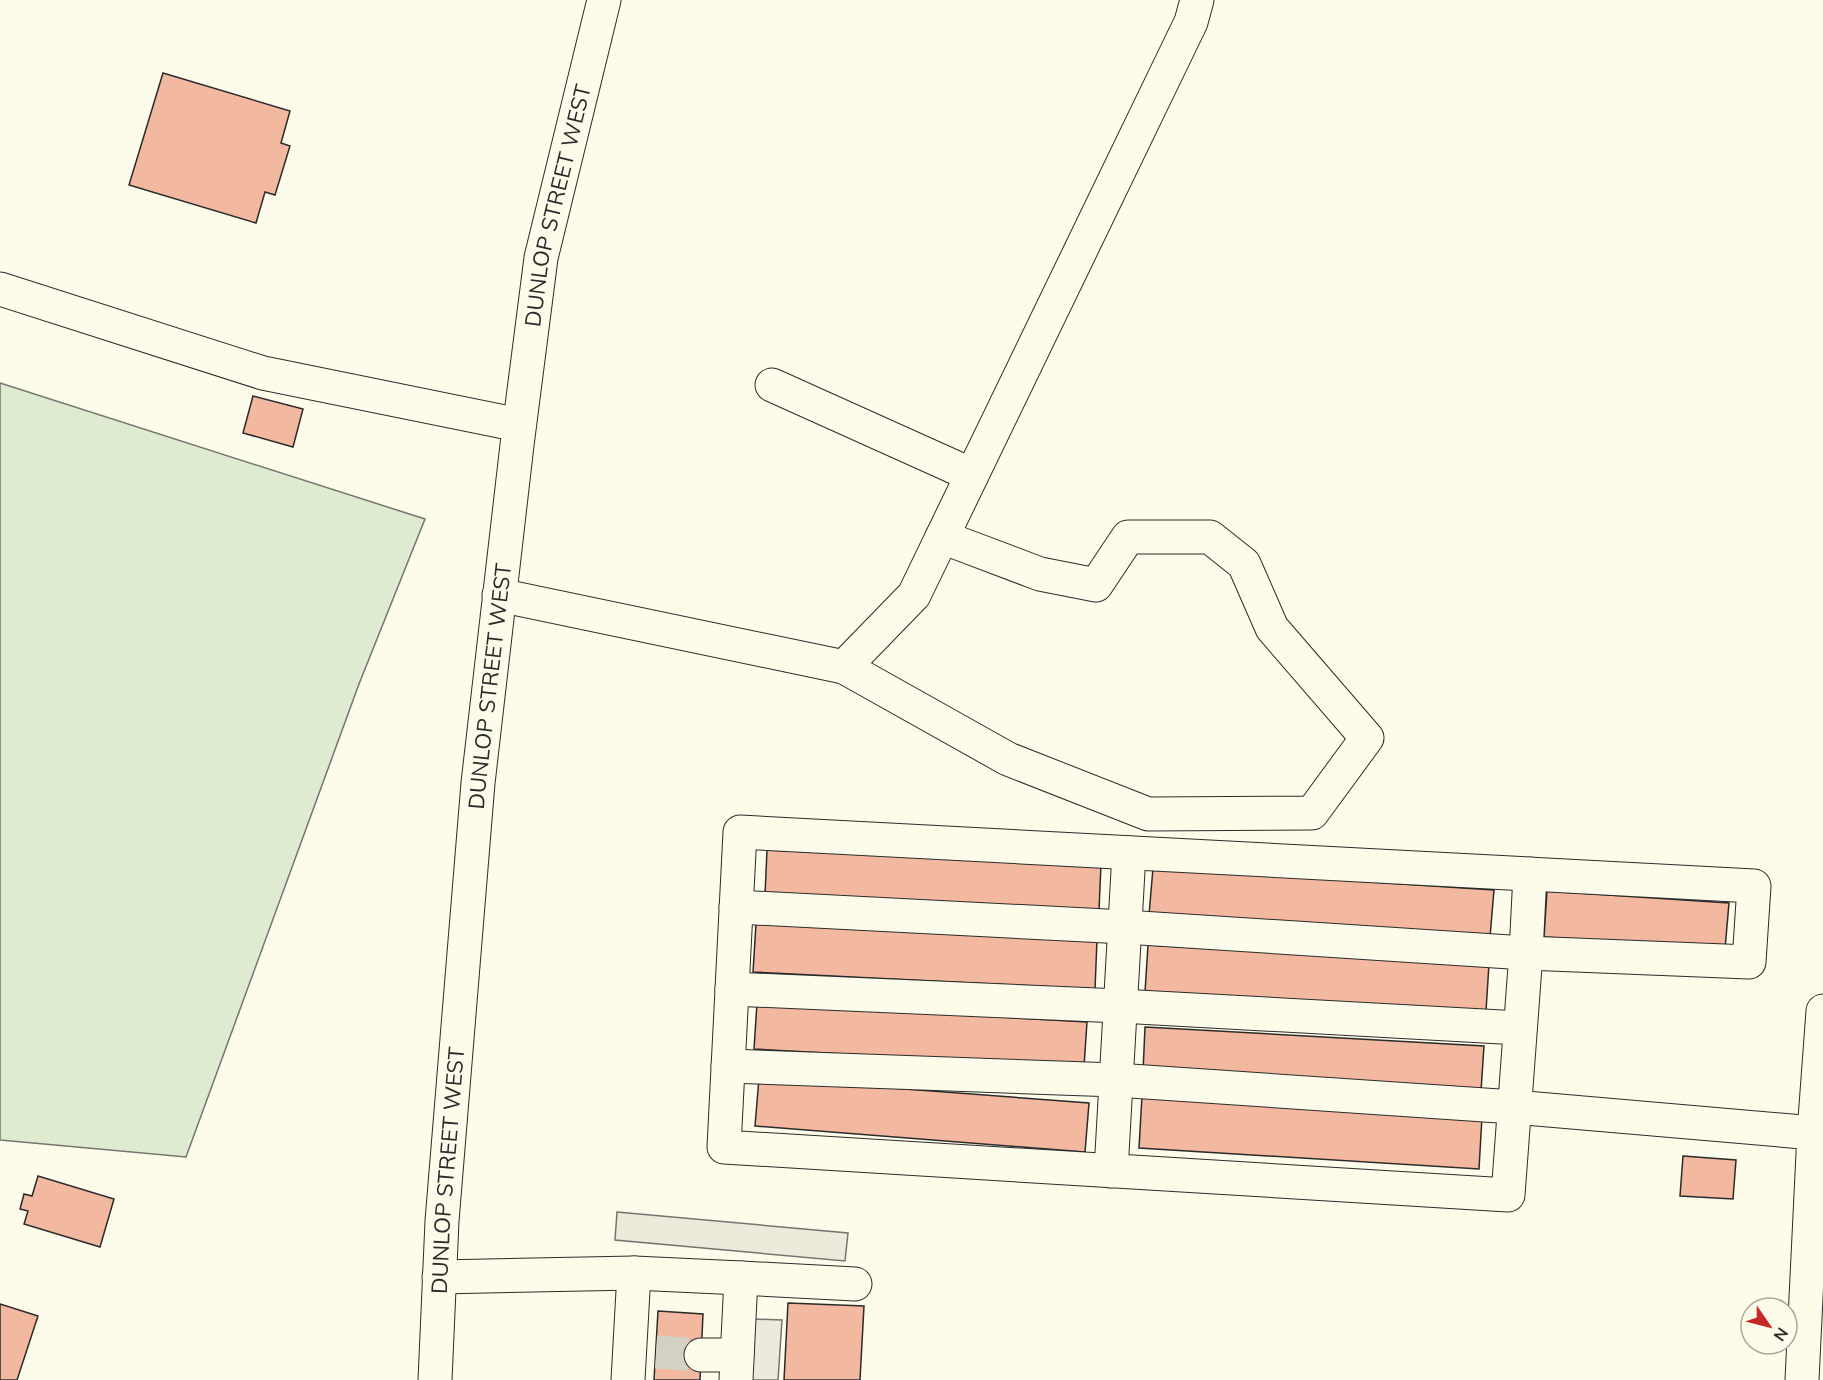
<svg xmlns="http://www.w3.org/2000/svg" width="1823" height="1380" viewBox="0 0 1823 1380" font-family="Mulish,sans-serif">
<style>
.green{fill:#deebd1;stroke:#74746e;stroke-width:1.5}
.parking{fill:#eceadb;stroke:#74746e;stroke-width:1.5}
.building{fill:#f2b8a0;stroke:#2b2b2b;stroke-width:1.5}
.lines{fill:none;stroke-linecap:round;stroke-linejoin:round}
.minor-tunnel{stroke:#d3d1c4;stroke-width:33;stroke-dasharray:33 16;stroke-linecap:butt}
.minor-casing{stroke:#2b2b2b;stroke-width:35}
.major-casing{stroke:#2b2b2b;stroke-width:35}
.minor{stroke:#fdfbea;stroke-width:33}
.major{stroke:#fdfbea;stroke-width:33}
.labels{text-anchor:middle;stroke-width:4.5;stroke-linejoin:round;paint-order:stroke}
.street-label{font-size:22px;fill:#2b2b2b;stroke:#fdfbea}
</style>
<rect width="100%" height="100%" fill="#fdfbea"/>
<polygon class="green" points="0,383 425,519 359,684 186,1157 0,1140"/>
<g class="parking">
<polygon points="617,1212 848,1233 845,1261 615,1240"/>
<polygon points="753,1319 782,1320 778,1380 750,1380"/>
</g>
<g class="building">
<polygon points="163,73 290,111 281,143 290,146 275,195 265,192 256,223 129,185"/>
<polygon points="253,396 303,409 293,447 243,433"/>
<polygon points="767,850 1101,864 1099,910 765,895"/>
<polygon points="1153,868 1494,890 1490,937 1149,915"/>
<polygon points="1547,891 1729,903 1725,949 1544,937"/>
<polygon points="756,924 1097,940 1095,989 753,972"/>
<polygon points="1148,945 1489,964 1486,1011 1145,992"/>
<polygon points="757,1003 1087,1022 1084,1067 754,1049"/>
<polygon points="1145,1027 1484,1046 1481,1091 1143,1072"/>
<polygon points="759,1078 1089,1103 1085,1152 755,1126"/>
<polygon points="1142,1096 1482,1117 1479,1169 1139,1148"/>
<polygon points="1683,1156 1736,1160 1733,1199 1680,1196"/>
<polygon points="38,1176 114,1199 100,1247 24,1224 28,1211 20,1209 24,1194 32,1196"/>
<polygon points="788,1303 864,1306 860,1380 784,1380"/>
<polygon points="0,1304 38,1316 17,1380 0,1380"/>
<polygon points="658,1311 703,1314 700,1380 654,1380"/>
</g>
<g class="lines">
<polyline class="minor-tunnel" points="656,1352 701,1355"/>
<g class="minor-casing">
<g id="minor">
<polyline points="0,289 263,373 519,425"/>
<polyline points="772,385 972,475"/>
<polyline points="499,595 844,667 1008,759 1148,814 1312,813 1367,738 1272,628 1244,564 1210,537 1128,537 1096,585 1040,574 942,537"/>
<polyline points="844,667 914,595 1191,22 1197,0"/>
<polygon points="740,832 1754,886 1749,962 1526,953 1508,1195 724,1147"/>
<polyline points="736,907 1125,927 1526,953 1530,874"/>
<polyline points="732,989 1120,1006 1520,1028"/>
<polyline points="728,1066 1116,1080 1514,1107 1814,1133 1802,1380"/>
<polyline points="1814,1133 1823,1011"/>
<polyline points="1111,1171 1129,853"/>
<polyline points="439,1277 634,1273 741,1278"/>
<polyline points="701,1355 737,1355"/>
<polyline points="628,1380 634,1273"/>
<polyline points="736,1380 741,1278 855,1284"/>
</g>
</g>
<g class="major-casing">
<g id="major">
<path id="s1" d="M435,1380L442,1221L478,783L517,445L541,258L604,0"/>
</g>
</g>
<use href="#minor" class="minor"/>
<use href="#major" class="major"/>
</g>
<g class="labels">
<g class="street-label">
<text dy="8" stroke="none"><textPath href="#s1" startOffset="1182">DUNLOP STREET WEST</textPath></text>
<text dy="8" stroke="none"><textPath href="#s1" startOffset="696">DUNLOP STREET WEST</textPath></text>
<text dy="8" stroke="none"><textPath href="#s1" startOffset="210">DUNLOP STREET WEST</textPath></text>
</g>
</g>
<g transform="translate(1769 1326) rotate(125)"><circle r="28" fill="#fdfbea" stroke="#a9a89e" stroke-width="1.5"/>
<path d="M0-4.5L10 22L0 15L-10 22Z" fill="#c62828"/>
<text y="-9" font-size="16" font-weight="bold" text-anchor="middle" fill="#2b2b2b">N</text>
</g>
</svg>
